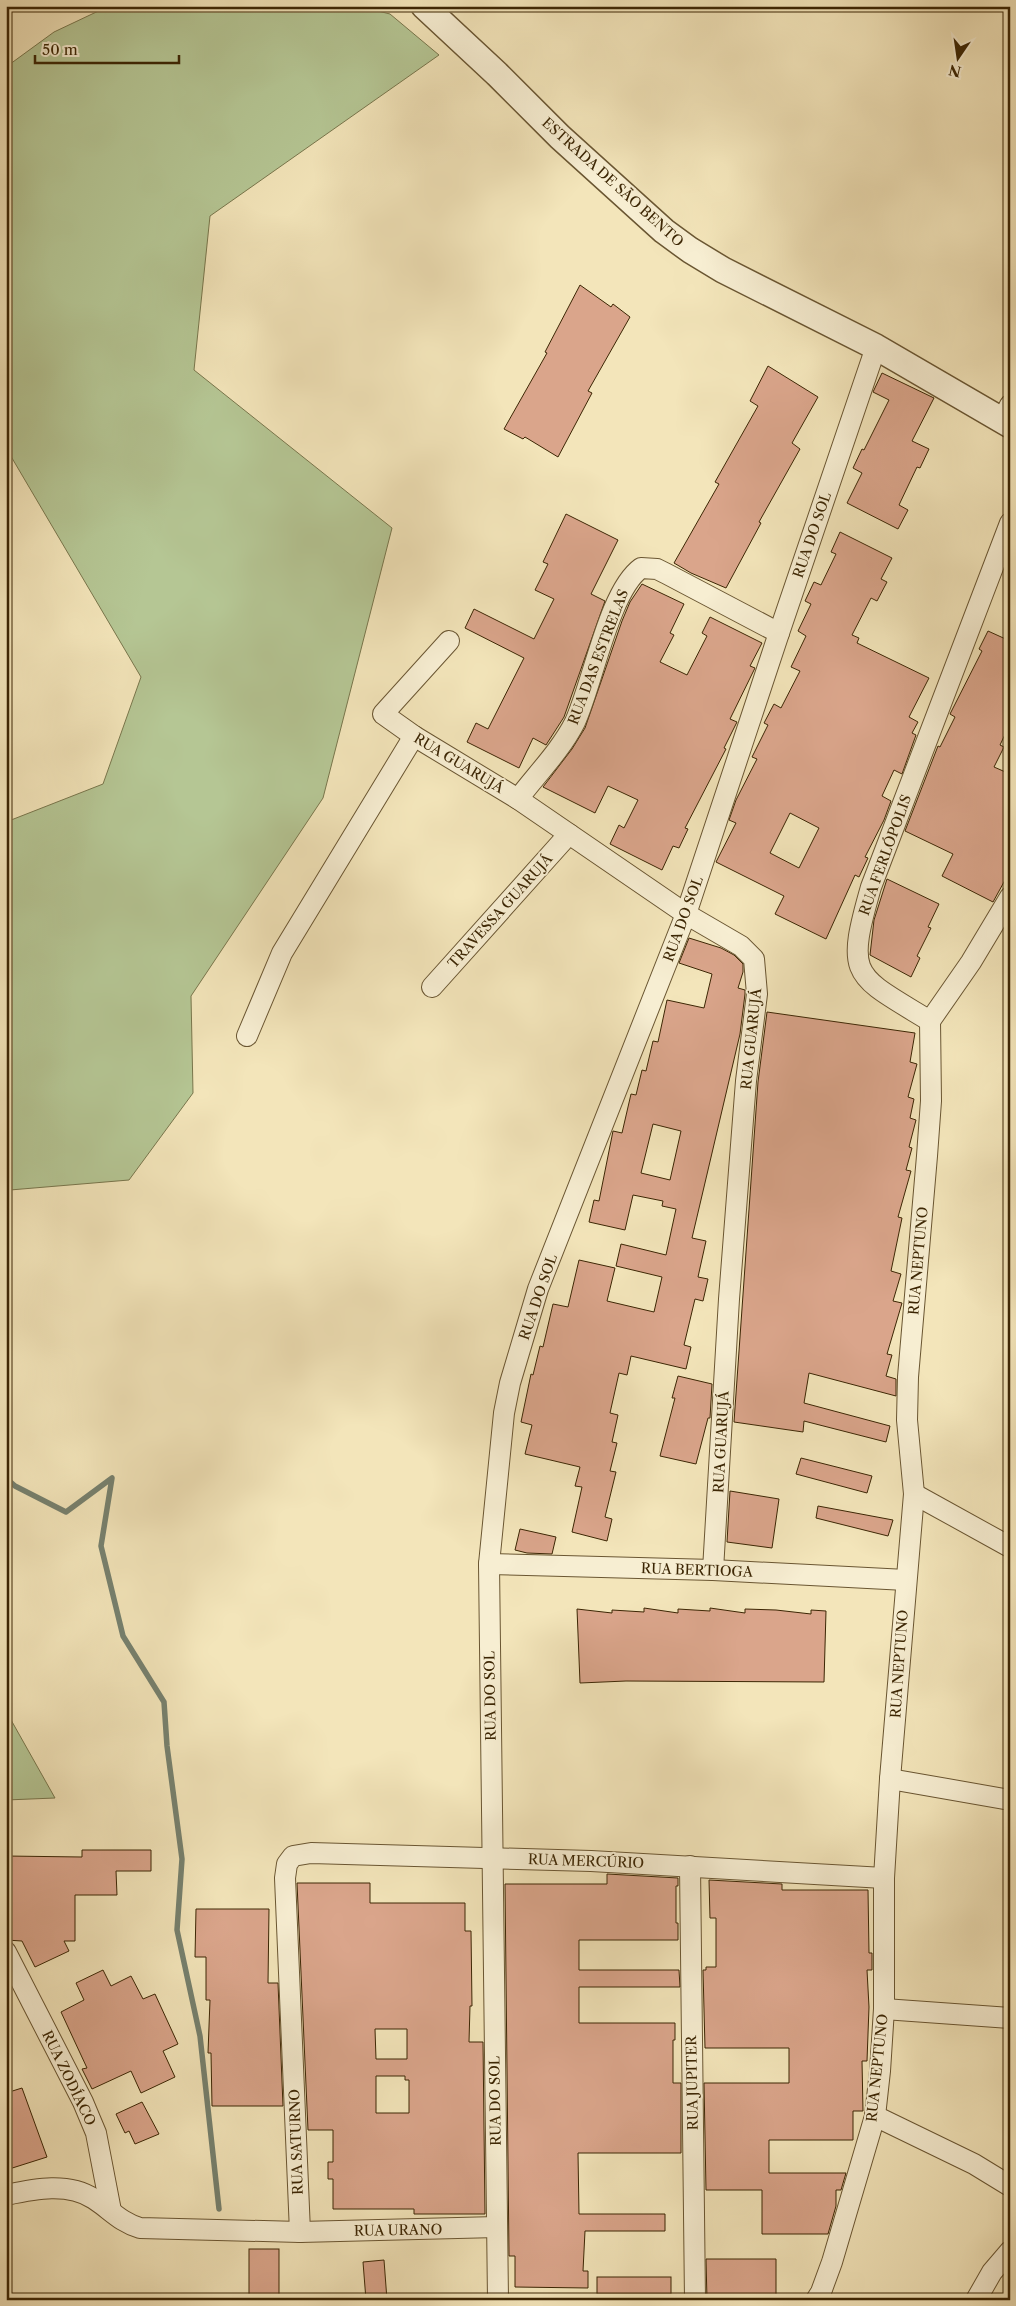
<svg xmlns="http://www.w3.org/2000/svg" width="1016" height="2306" viewBox="0 0 1016 2306" font-family="'Libre Caslon Text',serif">
<style>
.green{fill:#b5c694;stroke:#78764c}
.lines{fill:none;stroke-linecap:round;stroke-linejoin:round}
.stream{stroke:#76816f;stroke-width:5.5}
.building{fill:#daa58b;stroke:#3c2604;fill-rule:evenodd}
.minor-casing{stroke:#6a5632;stroke-width:22}
.tertiary-casing{stroke:#6a5632;stroke-width:28}
.minor{stroke:#f7eed2;stroke-width:20}
.tertiary{stroke:#f7eed2;stroke-width:25}
.labels{text-anchor:middle;stroke-width:4;stroke-linejoin:round;paint-order:stroke}
.street-label{font-size:14px;fill:#3c2604;stroke:#f7eed2}
</style>
<rect width="100%" height="100%" fill="#f3e5ba"/>
<filter id="stains"><feTurbulence type="fractalNoise" baseFrequency=".004" numOctaves="4"/><feColorMatrix values="0 0 0 0 .2 0 0 0 0 .09 0 0 0 0 .02 0 0 0 .5 -.17"/></filter>
<radialGradient id="worn" r=".72"><stop offset=".6" stop-color="#630" stop-opacity="0"/><stop offset="1" stop-color="#630" stop-opacity=".3"/></radialGradient>
<g class="green">
<polygon points="109,6 358,6 390,14 439,55 210,216 194,370 392,528 323,798 191,996 193,1093 129,1180 10,1190 6,1194 6,822 103,784 141,677 9,453 6,454 6,67 54,32"/>
<polygon points="6,1711 55,1798 6,1800"/>
</g>
<g class="lines">
<polyline class="stream" points="6,1478 15,1486 66,1512 112,1478 101,1546 123,1636 164,1702 167,1746 182,1859 177,1930 200,2036 219,2209"/>
</g>
<g class="building">
<polygon points="580,285 611,307 613,304 630,317 588,391 592,393 558,457 525,437 523,439 504,429 547,353 545,352"/>
<polygon points="768,366 818,397 792,443 800,449 759,522 761,523 726,588 691,573 674,563 719,484 715,482 758,406 750,401"/>
<polygon points="882,373 934,398 912,441 929,449 920,468 917,467 899,505 908,510 898,529 847,503 862,473 853,468 862,449 864,450 889,400 873,392"/>
<polygon points="566,514 618,540 591,594 605,601 564,717 546,745 533,738 519,768 467,742 476,723 488,729 524,658 465,628 474,609 534,639 554,599 535,590 548,564 543,562"/>
<path d="M840,532L892,558L881,579L887,582L877,601L871,598L852,635L859,638L857,643L929,678L909,717L918,722L912,733L916,735L902,774L894,770L882,796L891,801L884,820L865,857L868,858L859,877L855,875L826,939L775,914L784,896L716,862L736,823L729,820L736,800L757,759L752,757L768,725L764,723L774,704L781,708L800,671L791,667L806,636L798,631L811,604L805,601L814,582L821,585L836,554L831,552ZM790,813L819,828L799,868L770,853Z"/>
<polygon points="642,584 684,604 670,633 674,635 660,662 687,675 707,636 702,633 710,617 762,643 750,666 755,668 754,670 730,719 737,722 724,748 726,749 685,828 688,829 679,848 673,846 662,870 610,844 619,825 624,828 638,800 608,786 595,813 543,787 572,749 585,728 622,621 630,602"/>
<polygon points="988,631 1010,641 1010,724 1000,745 1004,747 994,767 1010,774 1010,871 993,902 942,876 953,854 905,831 938,746 940,747 955,717 950,714 982,651 979,649"/>
<polygon points="887,879 939,904 928,927 931,928 917,956 920,958 911,977 870,955 874,920"/>
<path d="M689,938L721,948L734,955L743,964V972L738,988L745,990V994L740,1034L692,1238L706,1241L698,1277L708,1279L703,1301L695,1299L684,1345L691,1347L686,1369L631,1356L627,1375L619,1373L610,1413L618,1415L612,1442L617,1443L610,1471L616,1472L605,1517L612,1519L607,1541L572,1532L582,1487L575,1486L580,1467L525,1454L532,1425L521,1422L531,1374L533,1375L540,1346L543,1347L553,1304L568,1307L579,1260L615,1268L607,1301L654,1312L662,1277L616,1266L621,1244L666,1255L676,1209L662,1206L663,1201L633,1195L625,1230L589,1222L594,1200L599,1201L613,1131L622,1133L631,1094L636,1095L642,1070L646,1071L653,1041L658,1042L667,1000L704,1008L712,974L679,963ZM653,1124L681,1131L670,1180L641,1173Z"/>
<polygon points="767,1012 915,1033 910,1062 917,1064 908,1097 914,1099 910,1118 916,1120 909,1147 912,1148 906,1170 911,1171 898,1217 902,1218 891,1271 901,1274 893,1301 902,1303 887,1354 892,1355 886,1376 896,1379 896,1396 809,1373 804,1403 890,1426 886,1442 804,1421 803,1432 734,1422 758,1082"/>
<polygon points="678,1376 712,1384 710,1418 708,1418 696,1464 660,1456 675,1398 672,1398"/>
<polygon points="801,1458 872,1476 867,1493 796,1474"/>
<polygon points="730,1491 779,1499 772,1548 727,1542"/>
<polygon points="818,1506 893,1520 888,1536 816,1518"/>
<polygon points="520,1529 556,1537 552,1554 527,1553 515,1550"/>
<polygon points="644,1608 678,1613 678,1609 710,1611 710,1608 745,1613 745,1609 776,1610 811,1614 811,1610 826,1611 824,1682 626,1681 580,1683 577,1609 612,1613 612,1610 644,1612"/>
<polygon points="82,1850 151,1850 151,1871 116,1871 117,1895 75,1895 75,1941 64,1941 69,1951 35,1967 22,1941 6,1940 6,1856 82,1857"/>
<polygon points="607,1874 678,1878 678,1886 676,1886 676,1923 678,1923 678,1940 579,1940 579,1970 679,1970 680,1987 579,1987 579,2023 675,2023 675,2040 673,2040 673,2083 681,2083 681,2153 578,2153 579,2214 665,2214 665,2231 585,2231 583,2271 588,2271 588,2288 515,2287 515,2256 509,2256 505,1884 607,1884"/>
<polygon points="709,1880 782,1884 782,1890 868,1890 869,1953 872,1953 872,1970 867,1970 869,2007 867,2061 862,2061 863,2111 853,2111 853,2140 769,2140 769,2173 846,2173 841,2190 836,2190 836,2206 828,2234 762,2234 762,2190 706,2190 704,2083 789,2083 789,2048 705,2048 703,1970 706,1970 706,1967 716,1967 716,1918 710,1918"/>
<path d="M297,1883H370V1903H465V1931H471L472,2006H470L469,2042H483L485,2214H414V2209H333V2179H328V2162H333V2130H308ZM375,2029H407V2059H376ZM376,2076H405V2080H409V2113H376Z"/>
<polygon points="196,1909 269,1909 268,1983 278,1983 283,2106 212,2106 211,2053 208,2053 210,2000 206,2000 206,1957 195,1957"/>
<polygon points="103,1970 111,1986 131,1976 143,1999 155,1994 178,2044 163,2051 175,2077 141,2093 131,2071 92,2089 82,2069 87,2068 61,2012 84,2000 76,1983"/>
<polygon points="22,2088 47,2157 6,2170 6,2093"/>
<polygon points="142,2102 159,2134 135,2144 129,2131 125,2133 116,2114"/>
<rect x="249" y="2249" width="30" height="51"/>
<polygon points="706,2259 776,2259 776,2300 707,2300"/>
<polygon points="384,2260 387,2300 366,2300 363,2262"/>
<rect x="597" y="2277" width="74" height="17"/>
</g>
<g class="lines">
<g class="minor-casing">
<g id="minor">
<polyline points="1002,421 1010,405"/>
<path d="M1010,523L871,887C845,978 853,974 930,1021L971,962L1010,897"/>
<polyline points="449,641 383,714 414,736 518,799 686,914 741,946 754,959 757,994 746,1081 729,1299 713,1570"/>
<path d="M518,799C536,775 561,750 575,722C593,683 609,591 641,568L657,569L667,574L779,633"/>
<polyline points="432,987 569,834"/>
<polyline points="247,1036 282,953 414,736"/>
<polyline points="914,1494 1010,1547"/>
<polyline points="489,1564 713,1570 906,1580"/>
<polyline points="890,1779 1010,1800"/>
<polyline points="690,1866 695,2300"/>
<polyline points="6,1952 83,2102 96,2133 111,2211"/>
<polyline points="884,2009 1010,2018"/>
<polyline points="875,2116 974,2164 1010,2186"/>
<path d="M6,2195C35,2189 68,2182 94,2199C111,2210 120,2222 140,2228L300,2232L497,2227"/>
<polyline points="300,2232 285,1878 287,1864 293,1856 311,1853 591,1861 884,1878"/>
<polyline points="498,2300 489,1564 504,1413 510,1383 538,1289 686,914 779,633 876,347"/>
<polyline points="816,2300 821,2292 832,2262 875,2116 880,2071 884,2009 884,1878 890,1779 914,1494 907,1420 908,1377 927,1156 931,1101 930,1021"/>
<polyline points="976,2300 992,2272 1010,2251"/>
</g>
</g>
<g class="tertiary-casing">
<polyline id="tertiary" points="424,6 497,74 560,137 664,231 690,250 723,270 876,347 1010,425"/>
</g>
<use href="#minor" class="minor"/>
<use href="#tertiary" class="tertiary"/>
</g>
<g class="labels">
<g class="street-label">
<text transform="translate(613 182) rotate(42)" y="5">ESTRADA DE SÃO BENTO</text>
<text transform="translate(812 535) rotate(-71)" y="5">RUA DO SOL</text>
<text transform="translate(598 657) rotate(-69)" y="5">RUA DAS ESTRELAS</text>
<text transform="translate(459 763) rotate(31)" y="5">RUA GUARUJÁ</text>
<text transform="translate(885 855) rotate(-70)" y="5">RUA FERLÓPOLIS</text>
<text transform="translate(500 911) rotate(-48)" y="5">TRAVESSA GUARUJÁ</text>
<text transform="translate(683 919) rotate(-70)" y="5">RUA DO SOL</text>
<text transform="translate(751 1039) rotate(-84)" y="5">RUA GUARUJÁ</text>
<text transform="translate(918 1261) rotate(-85)" y="5">RUA NEPTUNO</text>
<text transform="translate(538 1297) rotate(-71)" y="5">RUA DO SOL</text>
<text transform="translate(721 1442) rotate(-87)" y="5">RUA GUARUJÁ</text>
<text transform="translate(697 1570) rotate(2)" y="5">RUA BERTIOGA</text>
<text transform="translate(899 1664) rotate(-86)" y="5">RUA NEPTUNO</text>
<text transform="translate(490 1696) rotate(-91)" y="5">RUA DO SOL</text>
<text transform="translate(586 1861) rotate(2)" y="5">RUA MERCÚRIO</text>
<text transform="translate(877 2068) rotate(-84)" y="5">RUA NEPTUNO</text>
<text transform="translate(69 2078) rotate(64)" y="5">RUA ZODÍACO</text>
<text transform="translate(692 2083) rotate(-91)" y="5">RUA JUPITER</text>
<text transform="translate(495 2101) rotate(-91)" y="5">RUA DO SOL</text>
<text transform="translate(296 2142) rotate(-92)" y="5">RUA SATURNO</text>
<text transform="translate(398 2230) rotate(-1)" y="5">RUA URANO</text>
</g>
</g>
<rect width="1016" height="2306" fill="none" stroke="#f3e5ba" stroke-width="25"/>
<rect x="8" y="8" width="1001" height="2291" fill="none" stroke="#3c2604" stroke-width="2.5"/>
<rect x="12" y="12" width="991" height="2281" fill="none" stroke="#3c2604"/>
<g transform="translate(958 58) rotate(193)" stroke="#f7eed2" stroke-width="4" paint-order="stroke">
<path d="M0-4L9 19L0 12L-9 19Z" fill="#3c2604"/>
<text y="-8" font-size="14" font-weight="bold" text-anchor="middle" fill="#3c2604">N</text>
</g>
<path d="M35 55v8h144v-8" fill="none" stroke="#3c2604" stroke-width="2.5"/>
<text x="42" y="55" font-size="15" fill="#3c2604" stroke="#f7eed2" stroke-width="4" paint-order="stroke">50 m</text>
<rect width="100%" height="100%" filter="url(#stains)"/>
<rect width="100%" height="100%" fill="url(#worn)"/>
</svg>
